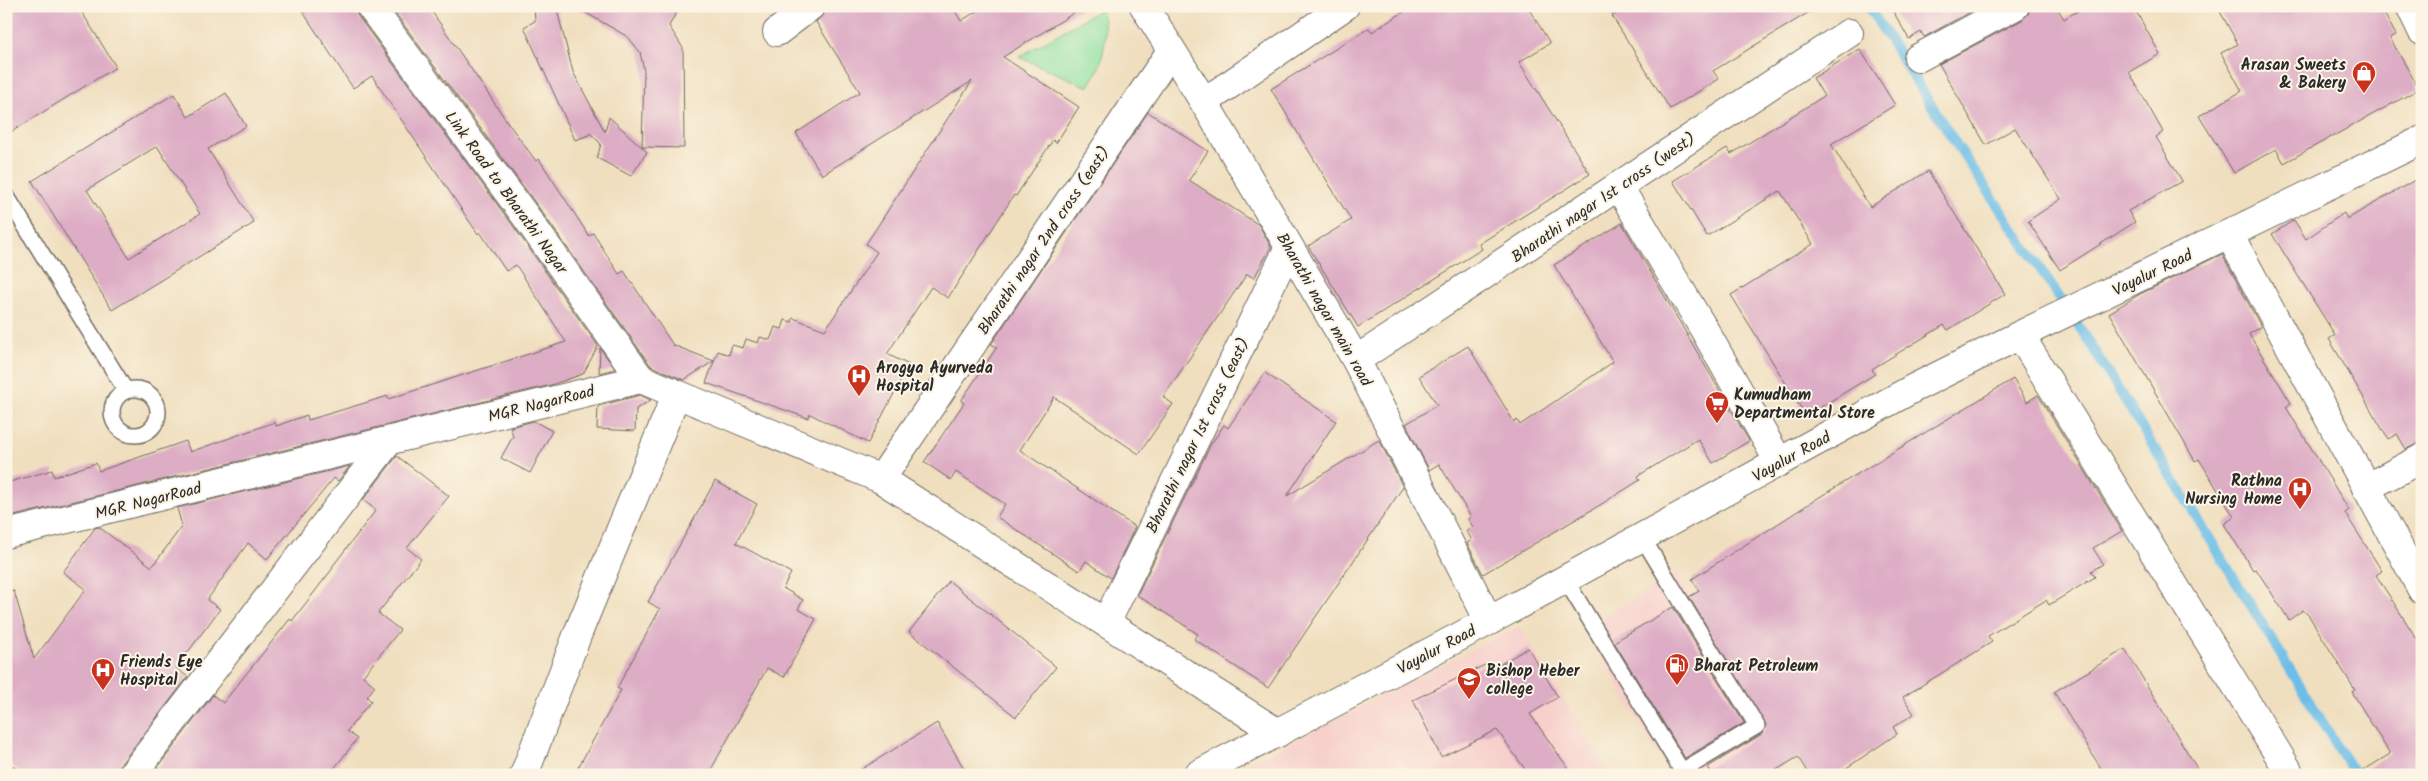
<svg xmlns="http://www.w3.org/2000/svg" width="2428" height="781" viewBox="0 0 2428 781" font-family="Kalam,sans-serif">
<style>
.built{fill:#f7d0cc}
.green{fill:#8ee1a1;stroke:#5c8666}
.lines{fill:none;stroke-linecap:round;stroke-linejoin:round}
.stream{stroke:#6bbee7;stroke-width:10}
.building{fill:#ddacc5;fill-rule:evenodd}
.service-casing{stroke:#706a5f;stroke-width:18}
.minor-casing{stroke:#706a5f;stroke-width:30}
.secondary-casing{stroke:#706a5f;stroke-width:30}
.service{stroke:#fff;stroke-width:15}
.minor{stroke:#fff;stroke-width:28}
.secondary{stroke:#fff;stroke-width:28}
.labels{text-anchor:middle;stroke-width:4;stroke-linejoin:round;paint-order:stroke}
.poi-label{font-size:16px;font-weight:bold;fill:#2b2b2b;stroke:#fcf5e5;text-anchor:start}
.street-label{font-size:16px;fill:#2b2b2b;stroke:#fcf5e5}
</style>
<rect width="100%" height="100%" fill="#fcf5e5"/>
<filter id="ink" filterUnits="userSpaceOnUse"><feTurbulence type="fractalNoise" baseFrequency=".02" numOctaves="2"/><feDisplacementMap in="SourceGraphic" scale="10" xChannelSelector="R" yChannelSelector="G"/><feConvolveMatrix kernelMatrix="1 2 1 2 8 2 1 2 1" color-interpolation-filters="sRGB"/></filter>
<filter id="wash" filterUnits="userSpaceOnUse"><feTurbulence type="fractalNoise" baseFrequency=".0096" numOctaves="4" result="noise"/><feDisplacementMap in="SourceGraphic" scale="20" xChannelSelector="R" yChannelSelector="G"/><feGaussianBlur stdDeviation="1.12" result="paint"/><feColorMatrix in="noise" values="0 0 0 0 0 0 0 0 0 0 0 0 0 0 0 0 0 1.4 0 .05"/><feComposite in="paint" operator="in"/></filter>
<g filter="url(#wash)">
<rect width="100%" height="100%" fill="#f0dfbf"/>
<g class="built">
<polygon points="1677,573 1789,763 1768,775 1670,775 1584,628"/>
<polygon points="1519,626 1610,775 1227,775"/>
</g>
<path class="green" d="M1101,9C1109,34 1104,67 1088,87L1019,57Z"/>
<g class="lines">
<polyline class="stream" points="1868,6 1955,142 2086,337 2355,775"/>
</g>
<g id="blocks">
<g class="building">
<polygon points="6,6 78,6 116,67 6,135"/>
<polygon points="299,6 355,6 357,15 511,223 598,346 583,374 551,385 6,518 6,483 52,470 54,477 96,463 99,471 186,441 190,452 275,422 276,426 307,415 308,420 388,396 388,399 566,342 516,265 506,271 480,232 478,234 372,76 353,88"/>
<polygon points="390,6 428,6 508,123 536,161 539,159 589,236 593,233 619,274 624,271 673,345 714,361 684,380 651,366 537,205"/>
<polygon points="534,6 556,6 573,72 605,132 609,117 647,152 631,176 597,158 601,144 589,132 589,135 575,140 524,27 535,21"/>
<polygon points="574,6 680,6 669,26 683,48 684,148 642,147 644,71 640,52 628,37"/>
<polygon points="826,6 952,6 961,21 985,6 1085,6 1003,57 1079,107 1056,143 1053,140 1016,196 1014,195 948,298 931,287 887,354 909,365 868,443 810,414 808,418 706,383 718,351 729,355 732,345 743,348 746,339 758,343 760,337 770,340 775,327 782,329 785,320 792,322 793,318 825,330 877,252 866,244 972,81 822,175 796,133 860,92 816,22 825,12"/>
<polygon points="1413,6 1527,6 1550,43 1519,62 1590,174 1479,244 1482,249 1358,327 1308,246 1351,220 1271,89 1369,28 1372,32"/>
<polygon points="1627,6 1819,6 1713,71 1719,79 1670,109 1612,16"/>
<polygon points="1890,6 1981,6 1924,37 1921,32 1909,39"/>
<polygon points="2031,6 2056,6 2064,19 2086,6 2133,6 2160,54 2129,72 2163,132 2156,137 2182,181 2128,211 2135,222 2060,270 2028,221 2061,199 2015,128 1986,145 1939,64 2022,20 2028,14"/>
<polygon points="2217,6 2380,6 2396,35 2390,38 2419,89 2284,163 2276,149 2234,173 2199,116 2242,91 2221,53 2238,44"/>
<polygon points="1860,49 1895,105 1831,144 1870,207 1928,171 2005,294 1948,330 1944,325 1872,369 1875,374 1806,416 1731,295 1813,244 1780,191 1707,236 1673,181 1727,148 1731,154 1824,96 1813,78"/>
<path d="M226,93L246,126L208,149L254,223L112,310L32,181L174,94L188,117ZM157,146L200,214L129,258L87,190Z"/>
<polygon points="1148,112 1208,151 1189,180 1259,225 1271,247 1254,278 1247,274 1163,397 1173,404 1139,454 1054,397 1020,450 1135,527 1111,578 1086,561 1079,571 997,517 1005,504 956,472 951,480 924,462 964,403 961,401 997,347 991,344"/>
<polygon points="2422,176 2422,442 2406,449 2397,434 2388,439 2329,339 2335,335 2272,234 2294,220 2306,239 2344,213 2347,219"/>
<polygon points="1622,223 1749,441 1713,463 1698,439 1638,476 1640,480 1600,505 1483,574 1467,543 1472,540 1466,531 1473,527 1468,519 1471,517 1439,464 1429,470 1406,424 1437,405 1419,376 1468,346 1514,422 1517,420 1520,425 1613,362 1554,265"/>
<polygon points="2222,254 2261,327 2249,334 2291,403 2286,407 2349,510 2345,513 2382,571 2376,575 2422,647 2422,775 2356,775 2390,754 2352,692 2355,690 2309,616 2303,610 2289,620 2256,569 2253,570 2224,524 2234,517 2199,459 2195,461 2109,313 2140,294"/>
<polygon points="600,348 615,369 599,373"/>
<polygon points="1265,373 1336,421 1287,496 1379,440 1403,487 1268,688 1194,639 1198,634 1137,595 1211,444 1224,425 1228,428"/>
<polygon points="2013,379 2027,402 2038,395 2122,531 2093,548 2103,564 2091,571 2095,577 2049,605 2046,600 1988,636 1992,642 1903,697 1914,714 1893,727 1897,734 1836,775 1809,775 1798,757 1768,775 1713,775 1708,767 1762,734 1766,725 1689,597 1699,591 1692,579 1818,498"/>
<polygon points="640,395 651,400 636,409 635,431 597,429 598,406"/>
<polygon points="534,421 552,431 530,473 501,458 513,436 510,427"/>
<polygon points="397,456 449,496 407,548 421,559 378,613 400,630 363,676 375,686 367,697 371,701 347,731 357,739 329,775 152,775 213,695 223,703 290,619 292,621 333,568 332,567 376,510 363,500"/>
<polygon points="350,466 338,481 334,478 267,559 248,543 207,600 220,609 176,668 188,677 120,765 117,775 25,775 6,761 6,592 14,591 34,659 86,589 63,572 95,528 99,527 152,567 182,526 177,508"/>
<polygon points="715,481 757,504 736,543 791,573 783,588 803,600 798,609 816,619 784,677 767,668 708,775 574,775 621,690 617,688 660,609 648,602"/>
<polygon points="949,581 1056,667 1016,717 909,632"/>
<polygon points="1673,607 1744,723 1685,758 1614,642"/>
<polygon points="1528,648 1558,697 1530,714 1573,775 1529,775 1497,730 1441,757 1413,700 1491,662 1494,668"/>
<polygon points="2125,649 2201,775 2105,775 2054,692"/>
<polygon points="937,723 968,775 852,775"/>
</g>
</g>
</g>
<g filter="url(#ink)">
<use href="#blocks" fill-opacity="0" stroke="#706a5f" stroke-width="1"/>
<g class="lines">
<g class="service-casing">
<g id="service">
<polyline points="6,195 126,391"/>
<circle cx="135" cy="412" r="23"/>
<polyline points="1565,579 1682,771 1757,726 1642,537"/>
</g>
</g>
<g class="minor-casing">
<g id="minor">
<polyline points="370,6 524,214 641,379"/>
<polyline points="1144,6 1204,102 1356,360 1489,621"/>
<polyline points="2410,6 2422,31"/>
<polyline points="777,32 811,6"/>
<polyline points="1918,58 2015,6"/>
<polyline points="1204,102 1345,6"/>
<polyline points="1619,187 1705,331 1779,462"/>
<polyline points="2229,234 2422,590"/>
<polyline points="2020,335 2288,770"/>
<polyline points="1356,360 1849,33"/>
<polyline points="881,479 1171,51"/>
<polyline points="2366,488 2422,458"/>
<polyline points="6,534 641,379 881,479 1278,733"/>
<polyline points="1106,623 1289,247"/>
<polyline points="132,775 388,442"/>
<polyline points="524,775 578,633 676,395"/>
</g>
</g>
<g class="secondary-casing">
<polyline id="secondary" points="1197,775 1489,621 1914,388 2020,335 2422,140"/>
</g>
<use href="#service" class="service"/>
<use href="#minor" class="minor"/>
<use href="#secondary" class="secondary"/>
</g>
</g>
<defs>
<g id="shop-pin" transform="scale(1.25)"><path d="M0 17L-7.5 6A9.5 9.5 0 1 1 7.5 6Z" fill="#c8321e" stroke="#fcf5e5"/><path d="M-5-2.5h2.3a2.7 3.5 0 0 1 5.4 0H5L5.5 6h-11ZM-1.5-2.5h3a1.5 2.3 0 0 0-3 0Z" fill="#fff"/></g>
<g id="hospital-pin" transform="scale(1.25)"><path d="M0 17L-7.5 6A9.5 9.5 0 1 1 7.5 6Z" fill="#c8321e" stroke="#fcf5e5"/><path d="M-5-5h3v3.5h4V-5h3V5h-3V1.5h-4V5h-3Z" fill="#fff"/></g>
<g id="supermarket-pin" transform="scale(1.25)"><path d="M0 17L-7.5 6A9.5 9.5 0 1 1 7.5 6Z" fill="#c8321e" stroke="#fcf5e5"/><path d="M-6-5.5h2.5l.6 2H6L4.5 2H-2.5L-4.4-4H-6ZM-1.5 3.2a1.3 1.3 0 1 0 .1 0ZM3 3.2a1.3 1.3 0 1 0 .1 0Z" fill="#fff"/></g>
<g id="fuel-pin" transform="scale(1.25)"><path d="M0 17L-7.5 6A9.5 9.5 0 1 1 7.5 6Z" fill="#c8321e" stroke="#fcf5e5"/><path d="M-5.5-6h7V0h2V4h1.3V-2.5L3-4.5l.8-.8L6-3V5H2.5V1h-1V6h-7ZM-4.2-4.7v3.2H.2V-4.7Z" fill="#fff"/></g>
<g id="university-pin" transform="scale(1.25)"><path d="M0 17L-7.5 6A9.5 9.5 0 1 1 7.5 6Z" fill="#c8321e" stroke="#fcf5e5"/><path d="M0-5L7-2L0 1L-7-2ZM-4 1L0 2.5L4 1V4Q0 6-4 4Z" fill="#fff"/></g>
</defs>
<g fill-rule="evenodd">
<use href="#shop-pin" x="2364" y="73"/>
<use href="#hospital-pin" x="859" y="376"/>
<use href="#supermarket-pin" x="1717" y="403"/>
<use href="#hospital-pin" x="2300" y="489"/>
<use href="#fuel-pin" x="1677" y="665"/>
<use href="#hospital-pin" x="103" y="670"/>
<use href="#university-pin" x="1469" y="679"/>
</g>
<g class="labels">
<g class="poi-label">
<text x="2346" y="70" text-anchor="end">Arasan Sweets<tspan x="2346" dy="18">&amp; Bakery</tspan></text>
<text x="876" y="373">Arogya Ayurveda<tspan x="876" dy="18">Hospital</tspan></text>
<text x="1734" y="400">Kumudham<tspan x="1734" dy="18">Departmental Store</tspan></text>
<text x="2282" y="486" text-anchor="end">Rathna<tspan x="2282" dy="18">Nursing Home</tspan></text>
<text x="120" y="667">Friends Eye<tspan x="120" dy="18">Hospital</tspan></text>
<text x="1694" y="671">Bharat Petroleum</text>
<text x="1486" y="676">Bishop Heber<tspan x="1486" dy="18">college</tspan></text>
</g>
<g class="street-label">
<text transform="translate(507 192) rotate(54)" y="6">Link Road to Bharathi Nagar</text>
<text transform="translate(1603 197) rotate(-34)" y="6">Bharathi nagar 1st cross (west)</text>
<text transform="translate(1043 240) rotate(-56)" y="6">Bharathi nagar 2nd cross (east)</text>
<text transform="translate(2152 272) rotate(-26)" y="6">Vayalur Road</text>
<text transform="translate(1325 309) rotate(60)" y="6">Bharathi nagar main road</text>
<text transform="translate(541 403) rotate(-14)" y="6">MGR NagarRoad</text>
<text transform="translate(1197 435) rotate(-64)" y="6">Bharathi nagar 1st cross (east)</text>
<text transform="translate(1791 456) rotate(-29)" y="6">Vayalur Road</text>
<text transform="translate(148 500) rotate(-14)" y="6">MGR NagarRoad</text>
<text transform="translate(1436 649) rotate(-28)" y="6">Vayalur Road</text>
</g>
</g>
<rect width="2428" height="781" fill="none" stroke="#fcf5e5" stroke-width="25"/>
</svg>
